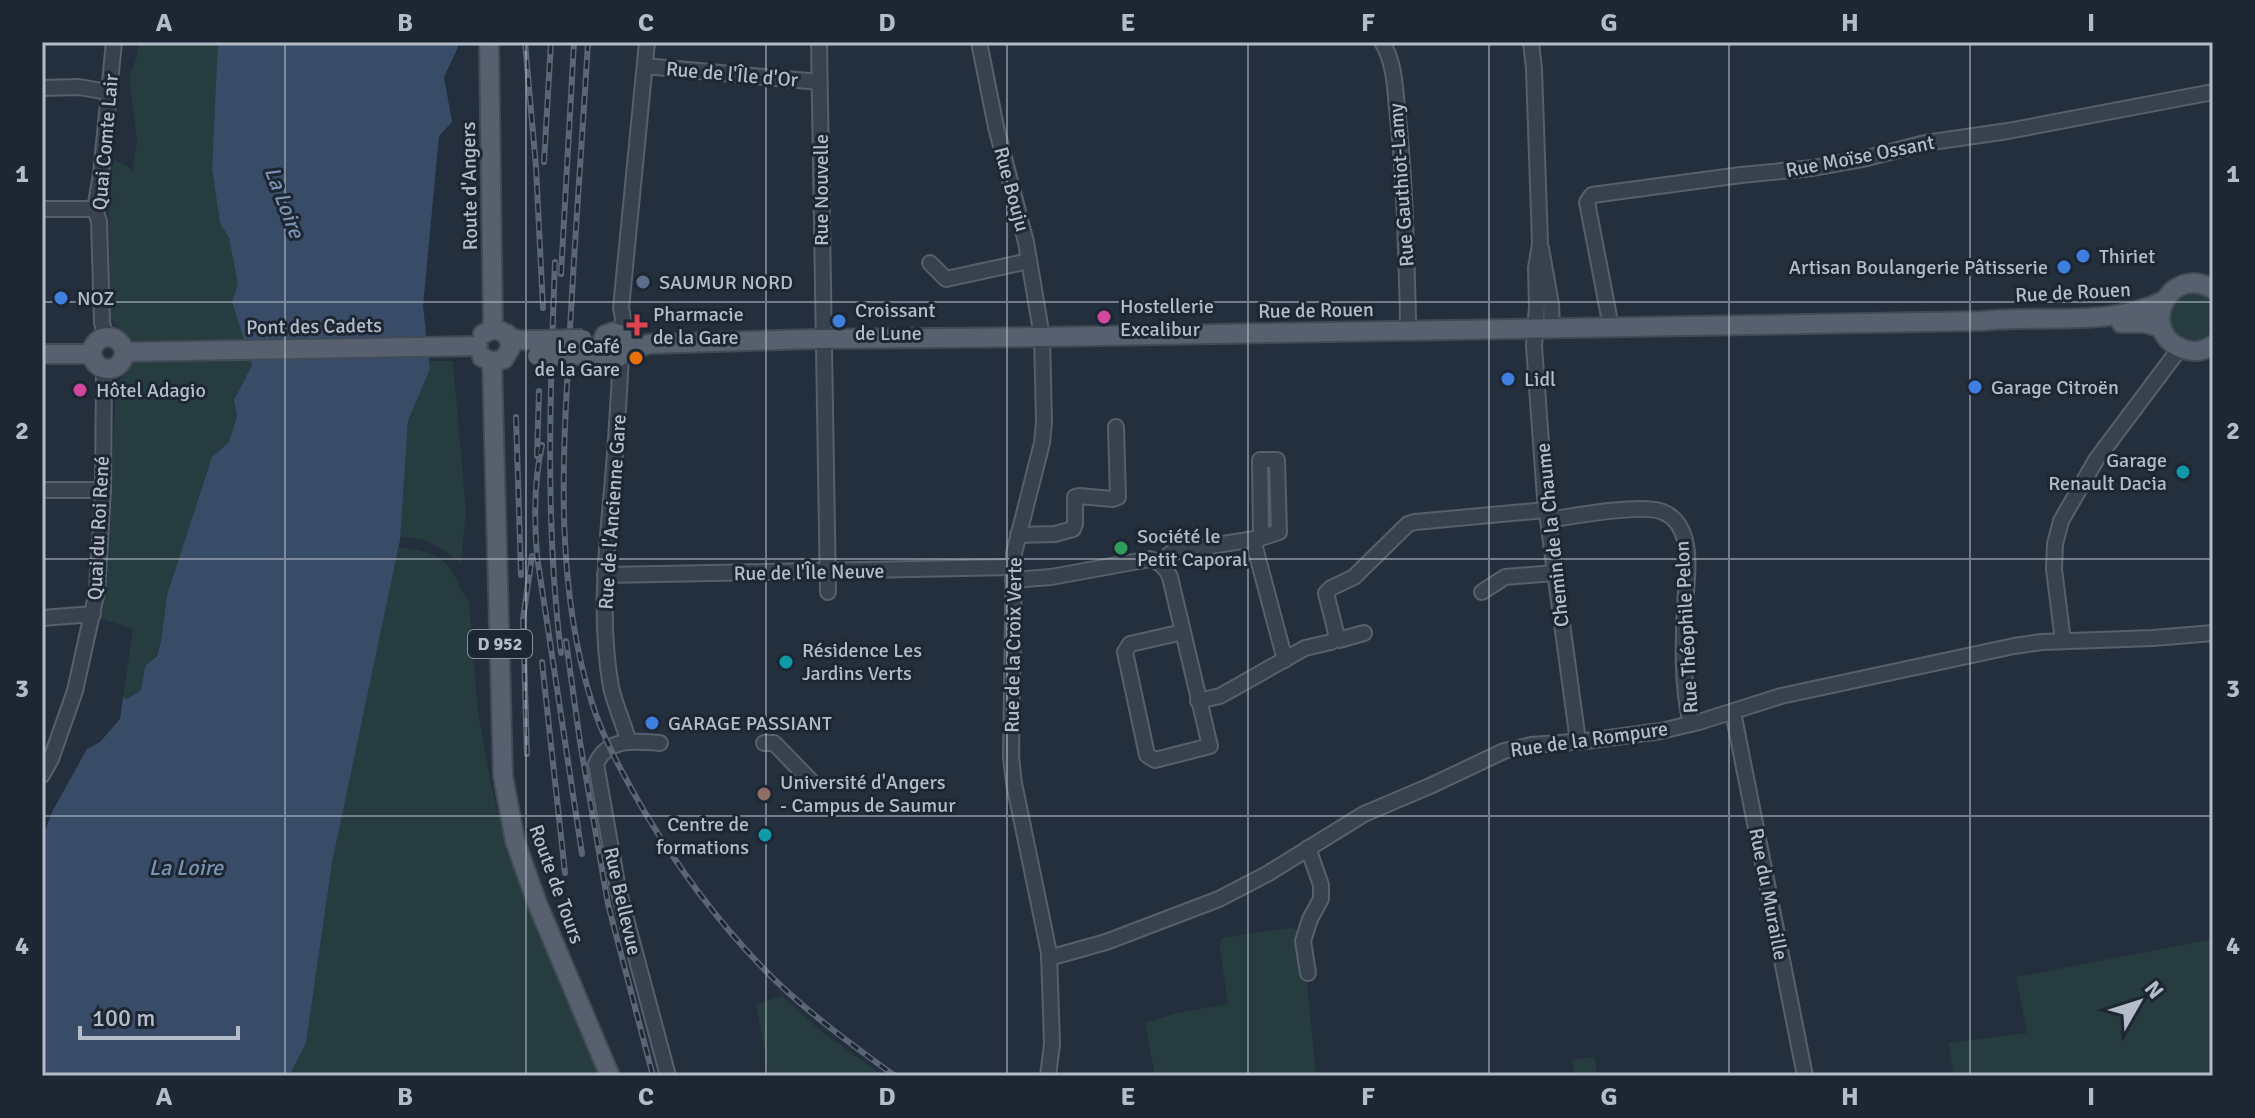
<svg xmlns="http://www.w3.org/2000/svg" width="2255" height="1118" viewBox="0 0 2255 1118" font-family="Signika,sans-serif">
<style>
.green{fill:#263c3f}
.water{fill:#394c67}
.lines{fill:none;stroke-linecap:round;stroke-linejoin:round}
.minor-casing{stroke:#565f6c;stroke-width:18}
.major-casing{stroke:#414a57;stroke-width:22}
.minor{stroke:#38414e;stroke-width:14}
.major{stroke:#56606e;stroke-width:18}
.rail-casing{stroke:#5a6575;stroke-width:6}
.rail{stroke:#1d2633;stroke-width:3;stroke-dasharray:9;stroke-linecap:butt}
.major-bridge-casing{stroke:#414a57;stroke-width:22;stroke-linecap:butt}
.major-bridge{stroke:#56606e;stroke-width:18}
.grid{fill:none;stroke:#b4bcc9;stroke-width:2;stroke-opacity:0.55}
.shop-dot{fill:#3f7fe0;stroke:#1d2633;stroke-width:3}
.service-dot{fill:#5c6f8a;stroke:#1d2633;stroke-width:3}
.hotel-dot{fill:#d1479c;stroke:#1d2633;stroke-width:3}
.health-dot{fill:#e0444e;stroke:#1d2633;stroke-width:3}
.food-dot{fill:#e8710a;stroke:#1d2633;stroke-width:3}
.culture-dot{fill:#0f9aa8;stroke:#1d2633;stroke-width:3}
.leisure-dot{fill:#2e9e5b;stroke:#1d2633;stroke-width:3}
.education-dot{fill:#8d6e63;stroke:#1d2633;stroke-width:3}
.labels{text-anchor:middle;stroke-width:6;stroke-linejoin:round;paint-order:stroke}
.shield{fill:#1d2633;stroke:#878f9c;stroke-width:2}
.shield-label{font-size:18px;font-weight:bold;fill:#b4bcc9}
.street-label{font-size:20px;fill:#b4bcc9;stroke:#1d2633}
.poi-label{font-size:20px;fill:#b4bcc9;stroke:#1d2633;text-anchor:start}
.water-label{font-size:22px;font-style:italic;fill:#7c92b1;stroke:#1d2633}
.neatline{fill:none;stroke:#b4bcc9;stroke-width:3}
.grid-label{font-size:26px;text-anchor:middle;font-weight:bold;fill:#b4bcc9}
</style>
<rect width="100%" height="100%" fill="#242f3e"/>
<g class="green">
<polygon points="139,42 218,42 212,169 220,223 229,238 238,284 232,302 252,364 234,400 237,416 229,442 212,457 167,595 161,641 156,656 145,666 141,690 127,699 123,697 133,629 102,619 104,560 109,535 116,385 132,364 131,338 110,319 109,197 113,159 128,167 132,171 137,142 129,77 136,59"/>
<path d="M2193,292L2202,293L2213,301V334C2175,365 2147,300 2193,292Z"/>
<path d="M429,361H453L466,511L461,563C439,546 429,538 400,537L408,421L430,369Z"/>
<path d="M398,548C420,549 443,554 454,574C459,584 462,593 469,602L478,712L491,784L507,850L601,1076H289L306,1043L332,863Z"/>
<polygon points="1288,928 1303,930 1300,941 1307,982 1316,1076 1155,1076 1145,1023 1177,1013 1228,1004 1220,949 1221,938"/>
<polygon points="2213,939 2213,1076 1954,1076 1948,1043 2027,1033 2016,977"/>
<polygon points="782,996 821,1031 883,1076 769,1076 756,1004"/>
<polygon points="1595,1057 1597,1076 1575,1076 1572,1060"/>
</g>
<polygon class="water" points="218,42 457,42 458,47 444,77 452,122 439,136 423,306 430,369 408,421 400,540 332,863 306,1043 289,1076 42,1076 42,839 52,812 87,749 100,742 120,719 123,697 127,699 141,690 145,666 157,656 161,641 167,595 212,457 229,442 237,416 234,400 252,365 232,302 238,284 229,238 220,223 212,169"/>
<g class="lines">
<g class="minor-casing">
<g id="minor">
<polyline points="819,42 828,592"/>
<polyline points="979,42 996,127 1026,242 1042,337 1044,422 1042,443 1014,553 1011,757 1014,783 1049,953 1052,1044 1048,1076"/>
<path d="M1382,42C1394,61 1395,86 1397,108C1405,178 1406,248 1408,318L1406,330"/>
<polyline points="1531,42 1534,69 1540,244 1536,268 1537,306 1534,346 1545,498 1578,741"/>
<polyline points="645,66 819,82"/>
<polyline points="42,88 79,87 108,92"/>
<polyline points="42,209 95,209"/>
<polyline points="1541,248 1551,304 1552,329"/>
<polyline points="930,263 946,279 1029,261"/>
<polyline points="1611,327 1587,202 1592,195 1741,175 1813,168 1863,159 1925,143 2008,131 2213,92"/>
<polyline points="622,335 623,318 621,308 647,42"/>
<polyline points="106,337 102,323 99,221 95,209 101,174 114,42"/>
<path d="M621,356C619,393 617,429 614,466C608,539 598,614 611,687C615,705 623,722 628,740"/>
<polyline points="42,490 103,490"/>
<path d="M1548,520C1572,516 1643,503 1663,512C1675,517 1682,528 1685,540C1690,562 1686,586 1685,607C1683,646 1682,686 1691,724"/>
<polyline points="1018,535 1055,534 1073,529 1075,524 1075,497 1079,496 1113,499 1118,497 1116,427"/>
<polyline points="1253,540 1285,660"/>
<polyline points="1160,563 1171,553 1178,551 1261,538 1279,532 1277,460 1260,460 1261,538"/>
<polyline points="605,575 1013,567"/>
<path d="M1013,580L1051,577L1150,559C1160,561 1166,568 1170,577L1210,746L1155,760L1147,755L1125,652L1130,644L1183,632"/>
<polyline points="1482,592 1505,577 1554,573"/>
<polyline points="42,618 93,614"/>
<polyline points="1335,638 1336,633 1326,593 1331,588 1354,577 1408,524 1415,522 1546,510"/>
<polyline points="2063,641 2054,569 2055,544 2061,521 2096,460 2180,348"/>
<polyline points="1198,701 1220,696 1305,648 1331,642 1335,638 1339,640 1364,633"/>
<polyline points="1733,712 1805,1076"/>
<path d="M660,743C635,741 608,737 596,764L618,889L668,1076"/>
<polyline points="764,743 774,743 810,780"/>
<polyline points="42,775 51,759 75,691 97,591 103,490 104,369"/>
<polyline points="1308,848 1321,885 1321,899 1310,919 1303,941 1308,973"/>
<polyline points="1049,958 1106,942 1219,899 1267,874 1364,814 1430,786 1504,751 1531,745 1586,741 1661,731 1699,722 1781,696 2014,646 2042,642 2153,638 2213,633"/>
</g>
</g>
<g class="major-casing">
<g id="major">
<polyline points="489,42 493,329"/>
<path d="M2213,289C2168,263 2137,332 2183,349C2193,353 2204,351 2213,345"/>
<polyline points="2121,323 2145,323 2162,328"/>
<path d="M483,334C500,324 501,334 515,339C521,341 530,340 536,340"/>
<circle cx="108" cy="353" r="16"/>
<polyline points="125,352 478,346"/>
<path d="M625,352L649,344L814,339L1042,337L1982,321C2041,314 2111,328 2165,300"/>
<polyline points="42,354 91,354"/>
<path d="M584,355C590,354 599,353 605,355C617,358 621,361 627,346L622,335L613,332L605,335L601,344L604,354"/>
<polyline points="482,357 492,362 504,359 511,347 507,334"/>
<polyline points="492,362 503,776 515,841 537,903 610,1076"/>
</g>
</g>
<use href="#minor" class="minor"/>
<use href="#major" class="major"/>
<g class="rail-casing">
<g id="rail">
<polyline points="525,42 536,167 543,308"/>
<path d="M588,42C582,144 574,247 569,349C562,467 556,589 592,703C604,741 624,776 644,811C677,866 716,919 760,965C800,1007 848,1042 895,1076"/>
<polyline points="544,162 551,42"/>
<path d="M555,262C550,393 545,523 561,653"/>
<polyline points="561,274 574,42"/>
<polyline points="516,417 521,575"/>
<path d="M542,445C534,481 534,519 537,556L582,854"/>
<polyline points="537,456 539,391"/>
<polyline points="566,641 580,742 608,904 653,1076"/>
<polyline points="542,662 565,873"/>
<polyline points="527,754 523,619 532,556"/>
</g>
</g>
<use href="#rail" class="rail"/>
<g class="major-bridge-casing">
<g id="major-bridge">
<polyline points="536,340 583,339"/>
<polyline points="537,356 584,355"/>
</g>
</g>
<use href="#major-bridge" class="major-bridge"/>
</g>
<path class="grid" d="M285,42V1076M526,42V1076M766,42V1076M1007,42V1076M1248,42V1076M1489,42V1076M1729,42V1076M1970,42V1076M42,302H2213M42,559H2213M42,816H2213"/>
<g class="shop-dot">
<circle cx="2083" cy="256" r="8"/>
<circle cx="2064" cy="267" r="8"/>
<circle cx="61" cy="298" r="8"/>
<circle cx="839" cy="321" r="8"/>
<circle cx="1508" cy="379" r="8"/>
<circle cx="1975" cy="387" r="8"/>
<circle cx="652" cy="723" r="8"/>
</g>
<circle class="service-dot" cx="643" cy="282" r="8"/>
<g class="hotel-dot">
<circle cx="1104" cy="317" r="8"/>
<circle cx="80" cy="390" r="8"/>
</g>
<path class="health-dot" d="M633 313h8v8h8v8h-8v8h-8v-8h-8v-8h8z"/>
<circle class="food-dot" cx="636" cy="358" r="8"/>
<g class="culture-dot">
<circle cx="2183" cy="472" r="8"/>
<circle cx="786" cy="662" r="8"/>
<circle cx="765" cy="835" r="8"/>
</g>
<circle class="leisure-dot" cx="1121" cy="548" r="8"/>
<circle class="education-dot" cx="764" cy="794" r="8"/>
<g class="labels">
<rect class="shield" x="468" y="630" width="64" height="28" rx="6"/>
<g class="shield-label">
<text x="500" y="650">D 952</text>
</g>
<g class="street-label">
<text transform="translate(732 74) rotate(5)" y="7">Rue de l'Île d'Or</text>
<text transform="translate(105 142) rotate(-85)" y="7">Quai Comte Lair</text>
<text transform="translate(1860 156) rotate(-11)" y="7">Rue Moïse Ossant</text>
<text transform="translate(1401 185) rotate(-94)" y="7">Rue Gauthiot-Lamy</text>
<text transform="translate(469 186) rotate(-91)" y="7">Route d'Angers</text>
<text transform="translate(1012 189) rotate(75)" y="7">Rue Bouju</text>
<text transform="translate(821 190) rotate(-90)" y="7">Rue Nouvelle</text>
<text transform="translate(2073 292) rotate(-3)" y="7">Rue de Rouen</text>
<text transform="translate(1316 310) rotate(-1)" y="7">Rue de Rouen</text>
<text transform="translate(314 326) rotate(-1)" y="7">Pont des Cadets</text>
<text transform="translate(612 512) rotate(-86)" y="7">Rue de l'Ancienne Gare</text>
<text transform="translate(98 528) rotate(-87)" y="7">Quai du Roi René</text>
<text transform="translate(1552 535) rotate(-96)" y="7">Chemin de la Chaume</text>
<text transform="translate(809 572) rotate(-1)" y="7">Rue de l'Île Neuve</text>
<text transform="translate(1686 627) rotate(-93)" y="7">Rue Théophile Pelon</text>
<text transform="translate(1013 645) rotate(-89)" y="7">Rue de la Croix Verte</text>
<text transform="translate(1589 739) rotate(-8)" y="7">Rue de la Rompure</text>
<text transform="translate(557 884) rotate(70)" y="7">Route de Tours</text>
<text transform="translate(1769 894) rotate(79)" y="7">Rue du Muraille</text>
<text transform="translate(623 901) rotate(77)" y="7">Rue Bellevue</text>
</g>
<g class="poi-label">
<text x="2099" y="263">Thiriet</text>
<text x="2048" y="274" text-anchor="end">Artisan Boulangerie Pâtisserie</text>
<text x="659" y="289">SAUMUR NORD</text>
<text x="77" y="305">NOZ</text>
<text x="1120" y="313">Hostellerie<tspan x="1120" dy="23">Excalibur</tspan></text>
<text x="855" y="317">Croissant<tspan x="855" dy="23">de Lune</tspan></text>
<text x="653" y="321">Pharmacie<tspan x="653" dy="23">de la Gare</tspan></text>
<text x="620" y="353" text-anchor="end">Le Café<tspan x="620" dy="23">de la Gare</tspan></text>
<text x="1524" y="386">Lidl</text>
<text x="1991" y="394">Garage Citroën</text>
<text x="96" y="397">Hôtel Adagio</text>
<text x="2167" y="467" text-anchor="end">Garage<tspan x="2167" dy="23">Renault Dacia</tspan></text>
<text x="1137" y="543">Société le<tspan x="1137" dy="23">Petit Caporal</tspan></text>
<text x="802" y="657">Résidence Les<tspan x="802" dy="23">Jardins Verts</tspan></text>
<text x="668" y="730">GARAGE PASSIANT</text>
<text x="780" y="789">Université d'Angers<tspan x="780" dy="23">- Campus de Saumur</tspan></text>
<text x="749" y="831" text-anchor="end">Centre de<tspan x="749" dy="23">formations</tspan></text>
</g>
<g class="water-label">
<text transform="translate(285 202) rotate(69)" y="8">La Loire</text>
<text x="186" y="875">La Loire</text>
</g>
</g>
<rect width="2255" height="1118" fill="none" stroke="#1d2633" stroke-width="88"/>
<g transform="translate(2139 1002) rotate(51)" stroke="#1d2633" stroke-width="6" paint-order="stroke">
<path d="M0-6L14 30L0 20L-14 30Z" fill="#b4bcc9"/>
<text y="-12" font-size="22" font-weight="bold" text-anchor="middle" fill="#b4bcc9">N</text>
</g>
<path d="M80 1026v12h158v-12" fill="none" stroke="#b4bcc9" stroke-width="4"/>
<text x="92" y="1026" font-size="24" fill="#b4bcc9" stroke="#1d2633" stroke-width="6" paint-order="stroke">100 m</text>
<rect x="44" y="44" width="2167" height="1030" class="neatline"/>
<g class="grid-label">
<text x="164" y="31">A</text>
<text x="405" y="31">B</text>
<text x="646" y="31">C</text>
<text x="887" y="31">D</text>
<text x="1128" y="31">E</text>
<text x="1368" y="31">F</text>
<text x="1609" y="31">G</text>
<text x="1850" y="31">H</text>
<text x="2091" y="31">I</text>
<text x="22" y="182">1</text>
<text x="2233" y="182">1</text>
<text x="22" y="439">2</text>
<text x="2233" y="439">2</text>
<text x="22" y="697">3</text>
<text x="2233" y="697">3</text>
<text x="22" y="954">4</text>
<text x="2233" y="954">4</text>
<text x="164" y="1105">A</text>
<text x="405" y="1105">B</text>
<text x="646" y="1105">C</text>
<text x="887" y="1105">D</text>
<text x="1128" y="1105">E</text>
<text x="1368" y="1105">F</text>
<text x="1609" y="1105">G</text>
<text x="1850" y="1105">H</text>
<text x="2091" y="1105">I</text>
</g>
</svg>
